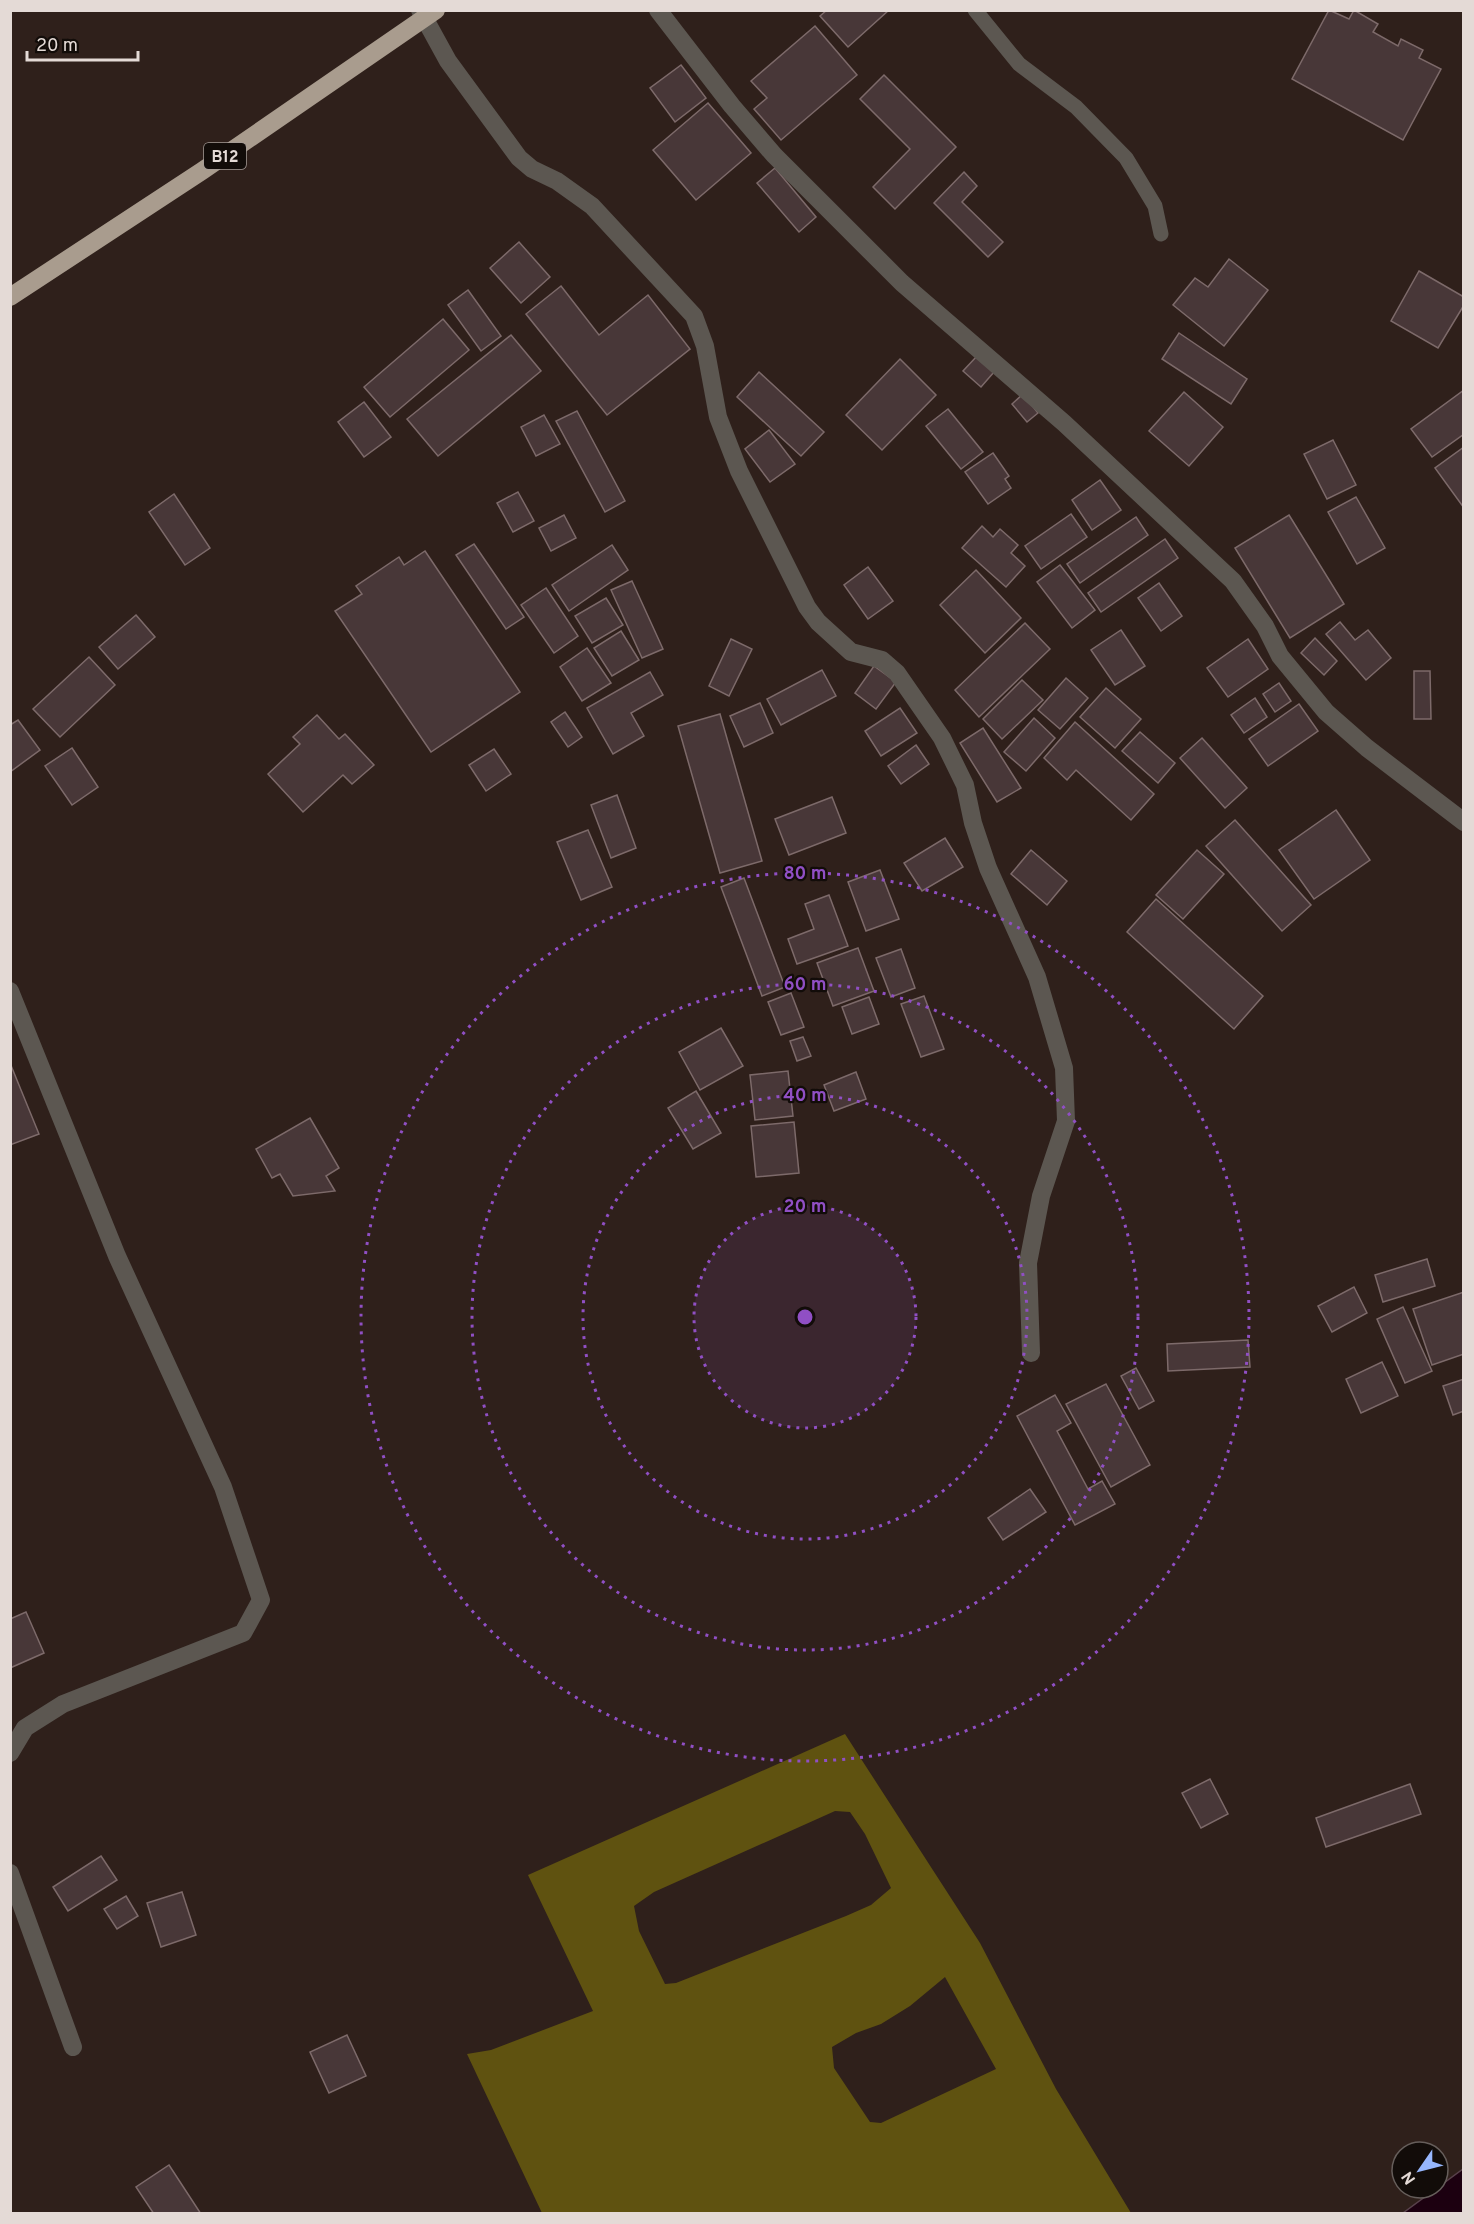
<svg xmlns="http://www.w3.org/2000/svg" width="1474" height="2224" viewBox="0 0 1474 2224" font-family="Overpass,sans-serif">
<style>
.forest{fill:#5f5210;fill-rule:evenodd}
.water{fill:#1c0010;stroke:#58414b;stroke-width:1.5}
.building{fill:#483738;stroke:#7d6a6a;stroke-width:1.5}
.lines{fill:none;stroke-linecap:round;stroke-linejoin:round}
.lane{stroke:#5c5751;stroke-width:15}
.street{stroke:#5c5751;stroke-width:18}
.highway{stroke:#a99c8e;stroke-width:18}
.ring{fill:none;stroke:#904fc4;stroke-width:3;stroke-dasharray:3 6}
.labels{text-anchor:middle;stroke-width:4.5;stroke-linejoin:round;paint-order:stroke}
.shield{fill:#120c09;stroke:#a59c98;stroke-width:1.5}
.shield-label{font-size:16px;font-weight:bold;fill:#e4dad6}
.centre{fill:#904fc4;stroke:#120c09;stroke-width:3}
.ring-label{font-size:18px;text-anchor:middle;font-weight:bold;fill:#904fc4;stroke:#120c09;stroke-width:4.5;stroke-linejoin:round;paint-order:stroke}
</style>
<rect width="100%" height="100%" fill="#2f201b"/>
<path class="forest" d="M845,1734L980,1943L1056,2089L1131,2213H542L467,2054L491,2050L593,2011L528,1875ZM835,1811L850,1812L865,1834L891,1888L871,1905L846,1916L676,1983L665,1984L639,1931L634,1906L654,1892ZM945,1977L996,2069L881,2123L870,2122L834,2068L832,2047L856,2033L881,2024L910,2006Z"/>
<polygon class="water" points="1463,2169 1463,2213 1403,2213"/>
<g class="building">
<polygon points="827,10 889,10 848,47 820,16"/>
<polygon points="1329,10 1349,19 1354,10 1378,24 1373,32 1398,46 1401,39 1423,50 1419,58 1441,69 1403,140 1292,79"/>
<polygon points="815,26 857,75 781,140 754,109 767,98 751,81"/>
<polygon points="681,65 706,98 675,122 650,88"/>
<polygon points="884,75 956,147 895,209 873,187 910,149 860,99"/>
<polygon points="708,103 751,153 696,200 653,150"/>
<polygon points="775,168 816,217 799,232 757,183"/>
<polygon points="964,172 977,186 962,202 1003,242 988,257 934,203"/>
<polygon points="519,242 550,277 521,303 490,268"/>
<polygon points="1229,259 1268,290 1224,346 1173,305 1195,278 1208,287"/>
<polygon points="1419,271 1464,297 1464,305 1438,348 1391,321"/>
<polygon points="561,286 599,335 648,295 690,349 607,415 526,314"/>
<polygon points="468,290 501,336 481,351 448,305"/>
<polygon points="443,319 469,350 390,417 364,387"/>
<polygon points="1179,333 1247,379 1231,404 1162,359"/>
<polygon points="511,335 541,371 438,456 407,419"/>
<polygon points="977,356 994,372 981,387 963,371"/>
<polygon points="900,359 936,395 882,450 846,415"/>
<polygon points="759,372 824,432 801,456 737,397"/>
<polygon points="1464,390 1464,434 1432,457 1411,429"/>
<polygon points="1184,392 1223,427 1189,466 1149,431"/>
<polygon points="1023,394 1038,413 1027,422 1012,404"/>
<polygon points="364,402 391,437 364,457 338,422"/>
<polygon points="948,409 983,452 961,469 926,426"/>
<polygon points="577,411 625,501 605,512 556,421"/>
<polygon points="544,415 560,444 536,456 521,427"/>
<polygon points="769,430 795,464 770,482 745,449"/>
<polygon points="1333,440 1356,485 1327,499 1304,454"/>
<polygon points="1464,447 1464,508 1435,468"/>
<polygon points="993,453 1009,476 1005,479 1011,488 988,504 965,472"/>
<polygon points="1100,480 1121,510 1092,530 1072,500"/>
<polygon points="518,492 534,521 513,532 497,503"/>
<polygon points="174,494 210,548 185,565 149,512"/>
<polygon points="1356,497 1385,548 1357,564 1328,512"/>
<polygon points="1071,514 1087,537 1041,569 1025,546"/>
<polygon points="564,515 576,538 551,551 539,528"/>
<polygon points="1289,515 1344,604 1290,638 1235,548"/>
<polygon points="1136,517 1148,535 1080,583 1067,564"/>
<polygon points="982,526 993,537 1000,529 1018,545 1011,553 1025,566 1006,587 962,548"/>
<polygon points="1165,539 1178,558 1101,612 1088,593"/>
<polygon points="474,544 524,617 506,629 456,555"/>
<polygon points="612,545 628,570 569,611 552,585"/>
<polygon points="425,551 520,692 431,752 335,611 362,594 356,586 399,557 404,565"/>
<polygon points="1060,565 1095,610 1072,628 1037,582"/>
<polygon points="868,567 893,601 868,619 844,585"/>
<polygon points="976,570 1021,618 985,653 940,605"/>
<polygon points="632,581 663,649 642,658 611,590"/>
<polygon points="1159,583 1182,616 1161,631 1138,598"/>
<polygon points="546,588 578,636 554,653 521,605"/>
<polygon points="606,598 623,625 592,643 575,616"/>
<polygon points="136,615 155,637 118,669 99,647"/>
<polygon points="1340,622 1355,640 1368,630 1391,658 1366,680 1326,634"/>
<polygon points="1025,623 1050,649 979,717 955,690"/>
<polygon points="1121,630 1145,666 1115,685 1091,650"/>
<polygon points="621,631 639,660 612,676 594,648"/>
<polygon points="1315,638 1337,661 1324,675 1301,653"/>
<polygon points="731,639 752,649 729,696 709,686"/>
<polygon points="1248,639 1268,669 1228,697 1207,668"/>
<polygon points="587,648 611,683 582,701 560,667"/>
<polygon points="89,657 115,685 60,737 33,709"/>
<polygon points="874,666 896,682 876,709 855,693"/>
<polygon points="822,670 836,696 781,725 767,699"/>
<polygon points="1414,671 1430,671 1431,719 1414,719"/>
<polygon points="650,672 663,695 631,713 644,736 613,754 587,708"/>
<polygon points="1066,678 1088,698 1060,729 1038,710"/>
<polygon points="1022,680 1043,700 1002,739 983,719"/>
<polygon points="1279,683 1291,701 1275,712 1263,694"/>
<polygon points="1106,688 1141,719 1115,748 1080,717"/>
<polygon points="1255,698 1267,717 1244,733 1231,715"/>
<polygon points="760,703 773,733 744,747 730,716"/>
<polygon points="1299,704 1318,731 1268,766 1249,739"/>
<polygon points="900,708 917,733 881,756 865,731"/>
<polygon points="565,712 582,737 568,747 551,722"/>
<polygon points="720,714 762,861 720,873 678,726"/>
<polygon points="317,715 339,739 345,734 374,765 352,784 343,775 303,812 268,774 300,744 293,737"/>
<polygon points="1034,718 1055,738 1026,771 1004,752"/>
<polygon points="18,720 40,750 10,772 10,725"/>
<polygon points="1075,722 1154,794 1131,820 1076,770 1067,780 1044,758"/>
<polygon points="983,728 1021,788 997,802 960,743"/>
<polygon points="1140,732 1175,763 1158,783 1122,751"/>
<polygon points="1202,738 1247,788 1225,808 1180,758"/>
<polygon points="916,745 929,764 901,784 888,766"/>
<polygon points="72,748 98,787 72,805 45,766"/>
<polygon points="494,749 511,774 486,791 469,765"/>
<polygon points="617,795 636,848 611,858 591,805"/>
<polygon points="832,797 846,833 789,855 775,819"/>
<polygon points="1336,810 1370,860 1314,899 1279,850"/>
<polygon points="1235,820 1311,905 1282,931 1206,846"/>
<polygon points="588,830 612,887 581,900 557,842"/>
<polygon points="945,838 963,867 922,891 904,863"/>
<polygon points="1031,850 1067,881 1047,905 1011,874"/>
<polygon points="1197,850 1224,874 1183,919 1156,895"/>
<polygon points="880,870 899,919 866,931 848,882"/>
<polygon points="744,878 785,987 762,996 721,887"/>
<polygon points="829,895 848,946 797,964 788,939 814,929 805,904"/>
<polygon points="1156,899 1263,996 1234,1029 1127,932"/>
<polygon points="858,948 874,991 833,1006 817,963"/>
<polygon points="901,949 915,988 891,997 876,958"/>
<polygon points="791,993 804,1027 781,1035 768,1002"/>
<polygon points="924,996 944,1049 921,1057 901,1004"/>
<polygon points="869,997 879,1024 852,1034 842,1007"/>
<polygon points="721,1028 743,1066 700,1090 679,1052"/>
<polygon points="803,1037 811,1056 797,1061 790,1041"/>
<polygon points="10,1063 39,1134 10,1145"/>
<polygon points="788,1071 793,1116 755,1120 750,1075"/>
<polygon points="856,1072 866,1099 834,1111 824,1085"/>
<polygon points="696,1091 721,1133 693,1149 668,1108"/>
<polygon points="310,1118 339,1168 326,1176 335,1191 293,1196 280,1174 272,1178 256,1149"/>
<polygon points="794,1122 799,1173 756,1177 751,1126"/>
<polygon points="1427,1259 1435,1286 1383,1302 1375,1275"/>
<polygon points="1354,1287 1367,1313 1332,1332 1318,1306"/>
<polygon points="1464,1292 1464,1354 1432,1365 1413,1309"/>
<polygon points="1403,1307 1432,1371 1405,1383 1377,1319"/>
<polygon points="1248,1340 1250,1367 1168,1371 1167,1344"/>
<polygon points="1382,1362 1398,1396 1361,1413 1346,1379"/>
<polygon points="1136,1368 1154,1401 1139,1409 1121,1376"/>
<polygon points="1464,1379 1464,1411 1453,1415 1443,1386"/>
<polygon points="1106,1384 1150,1465 1111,1487 1066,1404"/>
<polygon points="1055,1395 1071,1423 1057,1431 1088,1489 1102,1481 1115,1504 1075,1525 1017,1416"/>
<polygon points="1030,1489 1046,1512 1003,1540 988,1518"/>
<polygon points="26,1612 44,1653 10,1668 10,1619"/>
<polygon points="1210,1779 1228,1814 1201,1828 1182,1793"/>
<polygon points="1410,1784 1421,1814 1326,1847 1316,1818"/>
<polygon points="101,1856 117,1880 68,1911 53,1887"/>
<polygon points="182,1892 196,1935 161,1947 147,1903"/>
<polygon points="126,1896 138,1916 117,1929 104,1909"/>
<polygon points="347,2035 366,2076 329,2093 310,2052"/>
<polygon points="169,2165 201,2214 154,2214 136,2187"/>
</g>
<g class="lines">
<polyline class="lane" points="975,10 1019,64 1076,107 1126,158 1155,206 1161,234"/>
<g class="street">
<polyline points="420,10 448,61 519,158 532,169 557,181 592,206 694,316 705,346 718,417 739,471 807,607 818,622 851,652 882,660 897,673 942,738 965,785 973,823 988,868 1037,977 1064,1068 1066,1121 1041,1196 1028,1263 1031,1353"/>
<polyline points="658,10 732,106 774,155 902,283 1064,423 1233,581 1265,626 1280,656 1326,712 1367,748 1464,822"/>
<polyline points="10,991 117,1256 223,1487 261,1600 243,1633 63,1704 25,1728 10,1753"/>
<polyline points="10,1873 73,2047"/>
</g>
<polyline class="highway" points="10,297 202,171 436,10"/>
</g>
<circle cx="805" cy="1317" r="111" fill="#904fc4" fill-opacity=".12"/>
<g class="ring">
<circle cx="805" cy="1317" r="111"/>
<circle cx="805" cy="1317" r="222"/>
<circle cx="805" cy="1317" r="333"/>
<circle cx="805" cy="1317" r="444"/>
</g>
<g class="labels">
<rect class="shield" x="204" y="143" width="42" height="26" rx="4.5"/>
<g class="shield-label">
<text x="225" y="162">B12</text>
</g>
</g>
<circle cx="805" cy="1317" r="9" class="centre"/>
<g class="ring-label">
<text x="805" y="879">80 m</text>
<text x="805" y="990">60 m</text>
<text x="805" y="1101">40 m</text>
<text x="805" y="1212">20 m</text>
</g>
<rect width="1474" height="2224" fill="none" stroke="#e4dad6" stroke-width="24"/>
<g transform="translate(1420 2170) rotate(235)"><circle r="28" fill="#120c09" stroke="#665e5b" stroke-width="1.5"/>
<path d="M0-4.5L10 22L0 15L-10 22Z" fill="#96b6fd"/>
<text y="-9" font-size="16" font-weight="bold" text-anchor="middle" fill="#e4dad6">N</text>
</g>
<path d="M27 51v9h111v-9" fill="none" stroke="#e4dad6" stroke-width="3"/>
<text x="36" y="51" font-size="18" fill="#e4dad6" stroke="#120c09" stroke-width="4.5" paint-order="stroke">20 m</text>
</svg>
